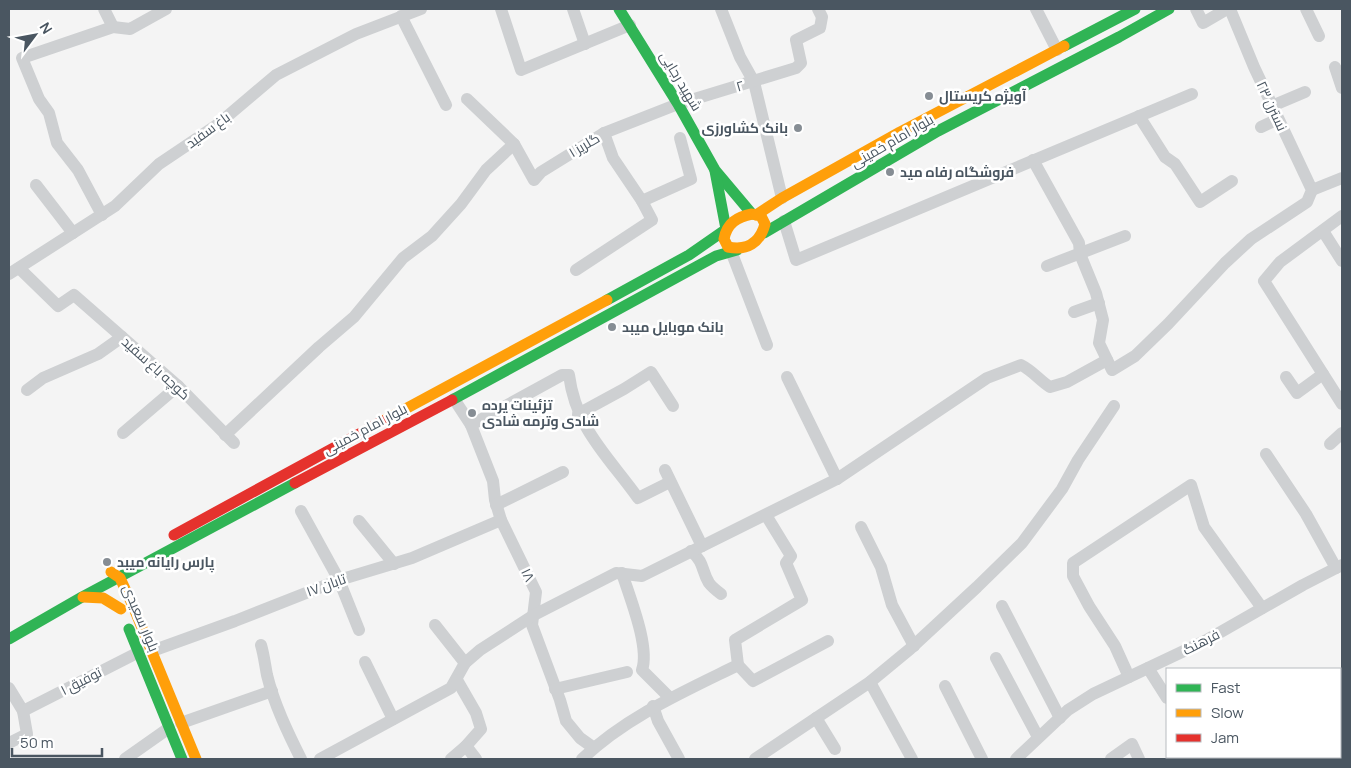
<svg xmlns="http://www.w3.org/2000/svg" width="1351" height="768" viewBox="0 0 1351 768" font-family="Manrope,Cairo,sans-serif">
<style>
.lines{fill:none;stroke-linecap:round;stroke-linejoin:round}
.street{stroke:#ced0d2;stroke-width:12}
.fast{stroke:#30b455;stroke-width:11}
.slow{stroke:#ff9f0a;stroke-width:11}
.jam{stroke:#e5322d;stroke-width:11}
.poi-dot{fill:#868d94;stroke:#fff;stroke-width:2}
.labels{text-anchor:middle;stroke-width:5;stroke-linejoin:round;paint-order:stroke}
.street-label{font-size:14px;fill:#4a5661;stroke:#fff}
.poi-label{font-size:14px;font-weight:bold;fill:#4a5661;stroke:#fff;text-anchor:start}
</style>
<rect width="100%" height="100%" fill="#f4f4f4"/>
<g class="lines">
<g class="street">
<polyline points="104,9 113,27"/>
<polyline points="501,9 521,70 630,25"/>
<polyline points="573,9 585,44"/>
<polyline points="721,9 740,57 754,82 782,198"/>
<polyline points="1036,9 1057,50"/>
<polyline points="1196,9 1203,23 1227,9"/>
<polyline points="1306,9 1319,36"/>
<polyline points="401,16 446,105"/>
<polyline points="1335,67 1342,88"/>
<polyline points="467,99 514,144 534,180 541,172 604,133 678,104 796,68 801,63 796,40 820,28 822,17 818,9"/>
<polyline points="1272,106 1305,92"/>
<polyline points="1139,116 1165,157 1175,164 1200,202 1232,181"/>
<polyline points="1261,127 1278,119"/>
<polyline points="1033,160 1079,243 1080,254 1096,293 1103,320 1099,343 1112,370 1135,356 1168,324 1225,263 1251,239 1307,202 1312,190 1254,67 1230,9"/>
<polyline points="36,185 73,233"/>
<polyline points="1312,190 1342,178"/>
<polyline points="642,201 691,179 680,138"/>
<polyline points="102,215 78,170 57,143 49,113 39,99 22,58 113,27 130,29 166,9"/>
<polyline points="1342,216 1280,262 1264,281 1342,404"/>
<polyline points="784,221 796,260 1192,94"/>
<polyline points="1323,231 1342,261"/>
<polyline points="731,251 767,345"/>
<polyline points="1047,266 1125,236"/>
<polyline points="19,268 58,306 74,295 178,386 234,443"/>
<polyline points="576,270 652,220 642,201 613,158 604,133"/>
<polyline points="9,274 115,206 159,164 217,125 276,75 356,34 421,9"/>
<polyline points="1074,312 1099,303"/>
<polyline points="787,377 837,479"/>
<polyline points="1286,377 1297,393 1323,374"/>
<polyline points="27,390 43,378 98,354 122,337"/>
<polyline points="454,399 471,425 493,481 495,500 501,520 536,592 532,625 560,700 566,721 580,738 594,748"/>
<polyline points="578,414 624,389 651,372 673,406"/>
<path d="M471,425L562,375H569C576,429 608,456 638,498L670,482"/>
<polyline points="123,433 178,386"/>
<polyline points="225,435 319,347 354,317 403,258 432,236 461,204 486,170 514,144"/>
<polyline points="1330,444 1342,433"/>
<polyline points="1266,454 1306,514 1336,568"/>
<polyline points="665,470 702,546"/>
<polyline points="496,505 563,472"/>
<polyline points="301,511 339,580 359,630"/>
<polyline points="359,521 394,564"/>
<polyline points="861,527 881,567 892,605 914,646"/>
<path d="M691,551C705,563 701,570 709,583C712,587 717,591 721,594"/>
<path d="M622,573C630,598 650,647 642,670L670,698"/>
<polyline points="1002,606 1060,718"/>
<polyline points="435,625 465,663"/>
<path d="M261,645C264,655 265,665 267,675C274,704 288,733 301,759"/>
<polyline points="152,651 235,621 339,580 412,558 501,520"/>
<polyline points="996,658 1038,737"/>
<polyline points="365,662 393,719"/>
<polyline points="738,665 753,681 828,641"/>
<polyline points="1148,668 1167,698"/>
<polyline points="1129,677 1115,646 1089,606 1073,576 1073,563 1191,485 1204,527 1262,608"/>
<polyline points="870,682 912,759"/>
<polyline points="945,686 982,759"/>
<polyline points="9,688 23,711 27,734 9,743"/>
<polyline points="555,689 627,672"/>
<polyline points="653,706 658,721 679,759"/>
<polyline points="23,711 139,652"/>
<polyline points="816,718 835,749"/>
<polyline points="181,723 272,691"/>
<polyline points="466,746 476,759"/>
<polyline points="125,759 169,728"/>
<path d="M320,759L451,688L465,663L480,650L534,615L616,573L642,576L837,479L987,378L1021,365C1033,371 1039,380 1050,387L1067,382L1107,360"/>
<polyline points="451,759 466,746 481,729 476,713 457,680"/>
<path d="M582,759C626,717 683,692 738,665L735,640L802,600L786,563L791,556L766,515"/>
<polyline points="755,759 870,682 910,649 977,587 1022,543 1062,489 1078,460 1114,406"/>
<polyline points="1016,759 1068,710 1093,694 1205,641 1303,585 1342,565"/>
<polyline points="1111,759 1132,744 1139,759"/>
</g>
<g class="fast">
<polyline points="619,9 678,104 715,170 752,214"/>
<polyline points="1064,46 1135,9"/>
<polyline points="715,171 726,229"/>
<polyline points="764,233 938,131 1119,37 1169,9"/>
<polyline points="607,300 689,255 725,230"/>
<polyline points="452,400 716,256 737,250"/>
<polyline points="129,629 182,759"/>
<polyline points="9,639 82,597 295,483"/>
</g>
<g class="slow">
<path d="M752,214L761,216L765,224C760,243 747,251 728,247L724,239C727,223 737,217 752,214Z"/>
<polyline points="756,215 782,198 900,132 1064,46"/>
<polyline points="383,421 607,300"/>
<polyline points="111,572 120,578 133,606 196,759"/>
<polyline points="83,597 103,598 121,609"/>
</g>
<g class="jam">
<polyline points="295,483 452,400"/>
<polyline points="174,535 383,421"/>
</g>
</g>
<g class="poi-dot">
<circle cx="929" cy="96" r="5"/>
<circle cx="798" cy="128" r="5"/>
<circle cx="890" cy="172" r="5"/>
<circle cx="612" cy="327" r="5"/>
<circle cx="472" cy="413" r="5"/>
<circle cx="107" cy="562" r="5"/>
</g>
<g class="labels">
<g class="street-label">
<text transform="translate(681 81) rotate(59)" y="5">شهید رجایی</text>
<text transform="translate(740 86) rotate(-16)" y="5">۲</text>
<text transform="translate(1272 106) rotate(65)" y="5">نسترن ۲۳</text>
<text transform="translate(208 130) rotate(-36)" y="5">باغ سفید</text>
<text transform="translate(892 141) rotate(-30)" y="5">بلوار امام خمینی</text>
<text transform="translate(584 145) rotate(-31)" y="5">گلریز ۱</text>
<text transform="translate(156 368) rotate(42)" y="5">کوچه باغ سفید</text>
<text transform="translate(365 429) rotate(-28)" y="5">بلوار امام خمینی</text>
<text transform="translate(528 575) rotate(65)" y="5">۱۸</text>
<text transform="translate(326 585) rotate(-20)" y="5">تابان ۱۷</text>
<text transform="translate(141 618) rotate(67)" y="5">بلوار سعیدی</text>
<text transform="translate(1201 642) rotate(-27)" y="5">فرهنگ</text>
<text transform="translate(81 681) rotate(-27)" y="5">توفیق ۱</text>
</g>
<g class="poi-label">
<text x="939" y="101">آویژه کریستال</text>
<text x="788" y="133" text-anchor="end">بانک کشاورزی</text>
<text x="900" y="177">فروشگاه رفاه مید</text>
<text x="622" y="332">بانک موبایل میبد</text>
<text x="482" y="410">تزئینات پرده<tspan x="482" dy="16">شادی وترمه شادی</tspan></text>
<text x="117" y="567">پارس رایانه میبد</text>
</g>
</g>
<rect width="1351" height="768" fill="none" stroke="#4a5661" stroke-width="20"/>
<rect x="1166" y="668" width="175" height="90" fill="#ffffff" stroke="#b7bbc0"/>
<rect x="1176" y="684" width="25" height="8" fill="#30b455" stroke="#b7bbc0"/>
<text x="1211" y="693" font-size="15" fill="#4a5661">Fast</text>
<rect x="1176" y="709" width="25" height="8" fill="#ff9f0a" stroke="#b7bbc0"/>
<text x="1211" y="718" font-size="15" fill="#4a5661">Slow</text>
<rect x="1176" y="734" width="25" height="8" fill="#e5322d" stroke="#b7bbc0"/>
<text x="1211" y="743" font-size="15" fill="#4a5661">Jam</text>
<g transform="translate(35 35) rotate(58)" stroke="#ffffff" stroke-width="4" paint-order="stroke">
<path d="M0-4L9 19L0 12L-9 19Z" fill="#4a5661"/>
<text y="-8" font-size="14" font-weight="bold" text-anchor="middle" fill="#4a5661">N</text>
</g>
<path d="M12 748v8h90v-8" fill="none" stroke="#4a5661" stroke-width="2.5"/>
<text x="20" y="748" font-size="15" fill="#4a5661" stroke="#ffffff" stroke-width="4" paint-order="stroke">50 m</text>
</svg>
